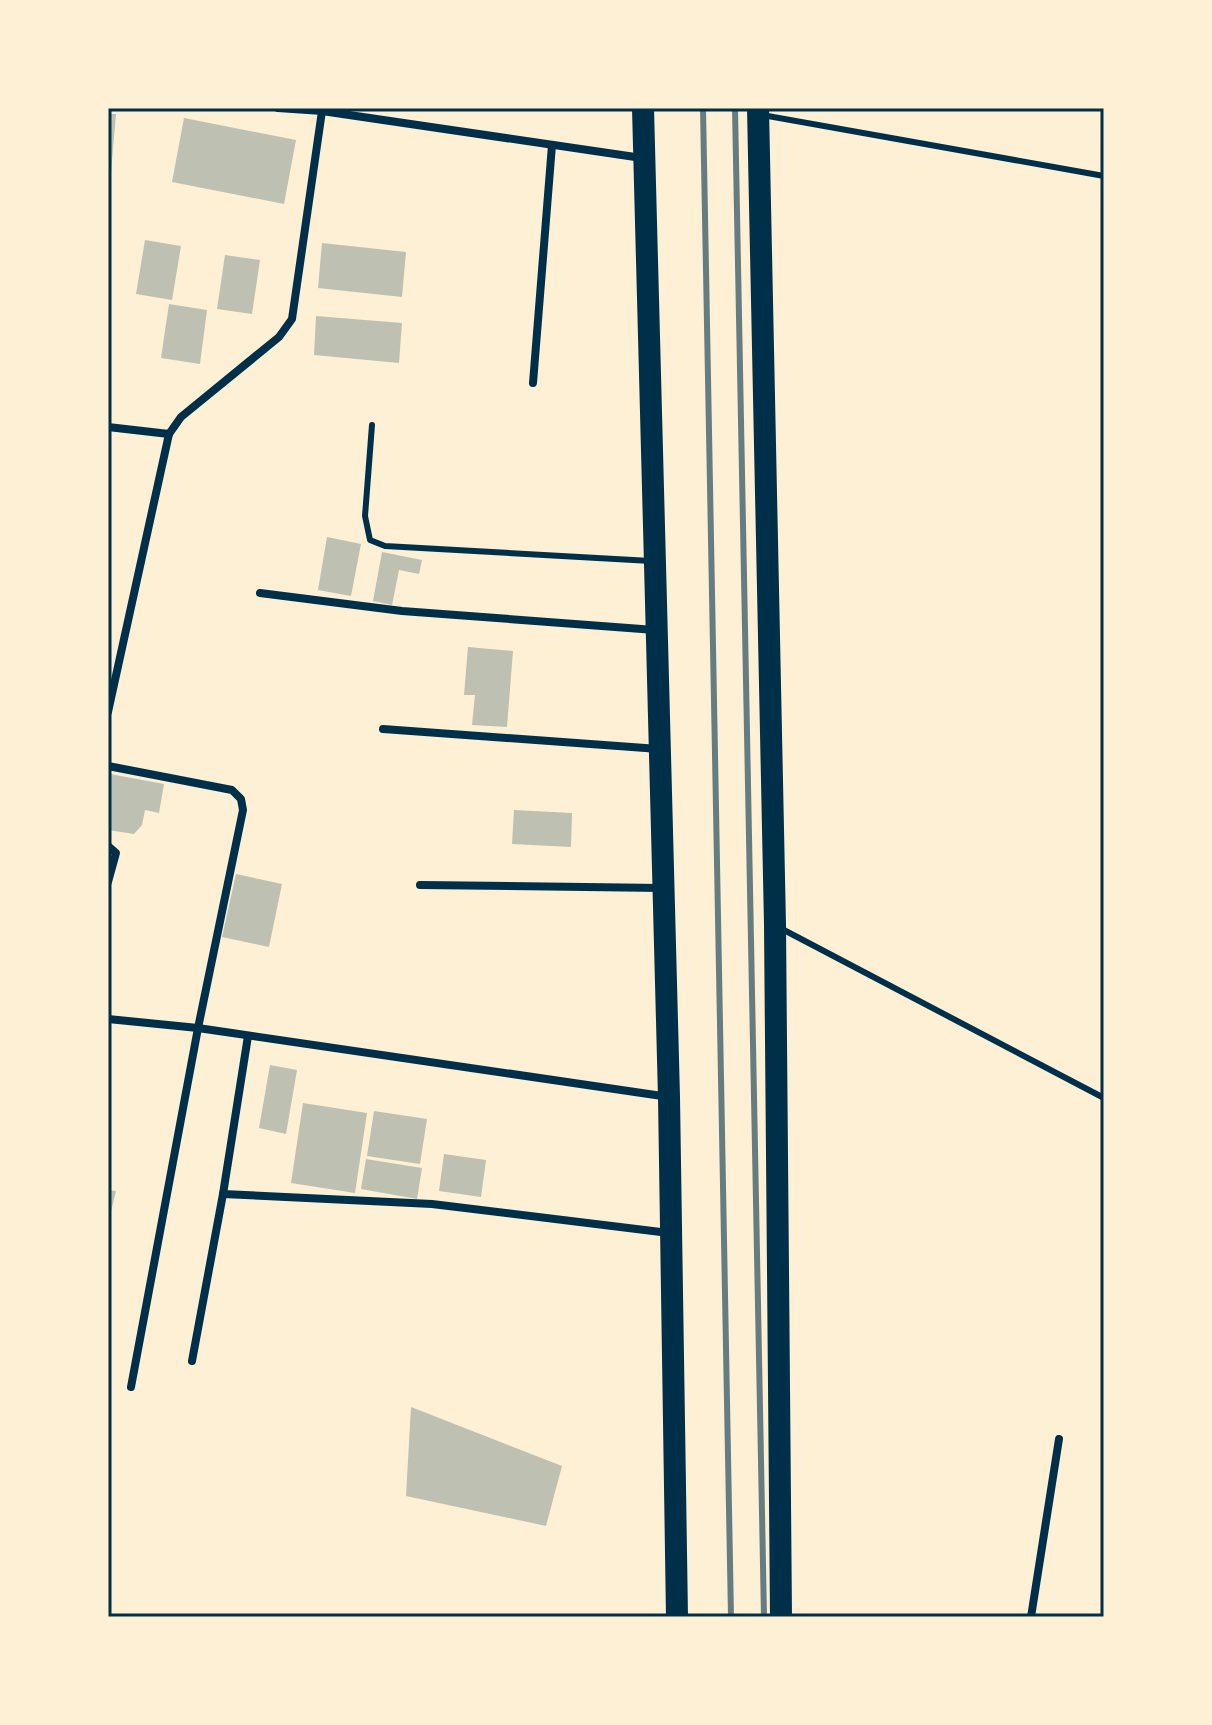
<svg xmlns="http://www.w3.org/2000/svg" width="1212" height="1725" viewBox="0 0 1212 1725" font-family="Figtree,sans-serif">
<style>
.building{fill:#bec0b2}
.lines{fill:none;stroke-linecap:round;stroke-linejoin:round}
.service{stroke:#003049;stroke-width:6}
.minor{stroke:#003049;stroke-width:8}
.trunk{stroke:#003049;stroke-width:22}
.rail{stroke:#657d81;stroke-width:6}
.neatline{fill:none;stroke:#003049;stroke-width:3}
</style>
<rect width="100%" height="100%" fill="#fdf0d5"/>
<g class="building">
<polygon points="108,114 116,114 110,184 108,184"/>
<polygon points="184,118 296,140 284,204 172,182"/>
<polygon points="145,240 181,246 172,300 136,294"/>
<polygon points="322,243 406,252 402,297 318,288"/>
<polygon points="225,255 260,260 252,314 217,309"/>
<polygon points="169,304 207,310 200,364 161,358"/>
<polygon points="316,316 402,323 399,363 314,355"/>
<polygon points="327,537 361,544 351,596 318,590"/>
<polygon points="382,552 422,560 419,574 399,570 392,605 373,601"/>
<polygon points="468,647 513,651 507,727 472,725 475,695 464,695"/>
<polygon points="110,774 164,784 159,813 145,810 142,825 134,834 108,830"/>
<polygon points="514,810 572,813 571,847 512,844"/>
<polygon points="236,874 282,884 269,947 222,937"/>
<polygon points="270,1065 297,1070 286,1134 259,1128"/>
<polygon points="303,1103 367,1113 355,1193 291,1183"/>
<polygon points="374,1111 427,1119 420,1164 367,1156"/>
<polygon points="444,1154 486,1160 481,1197 439,1191"/>
<polygon points="366,1159 422,1168 417,1199 361,1189"/>
<polygon points="108,1190 116,1191 109,1220 108,1220"/>
<polygon points="411,1407 562,1466 546,1526 406,1496"/>
</g>
<g class="lines">
<g class="service">
<polyline points="762,115 1104,176"/>
<polyline points="372,425 365,516 370,540 385,546 651,561"/>
<polyline points="782,929 1104,1098"/>
</g>
<g class="minor">
<polyline points="278,108 322,111 642,158"/>
<polyline points="533,383 552,145"/>
<polyline points="108,427 169,434"/>
<polyline points="260,593 402,611 655,630"/>
<polyline points="108,712 169,434 181,417 279,337 292,319 322,111"/>
<polyline points="383,729 659,749"/>
<polyline points="108,766 232,790 241,799 243,810 198,1028 131,1387"/>
<polyline points="108,846 116,853 108,882"/>
<polyline points="420,885 662,888"/>
<polyline points="108,1019 198,1028 669,1097"/>
<polyline points="223,1194 432,1204 669,1233"/>
<polyline points="192,1361 223,1194 248,1036"/>
<polyline points="1031,1617 1059,1439"/>
</g>
<g class="trunk">
<polyline points="643,108 669,1097 677,1617"/>
<polyline points="758,108 775,925 781,1617"/>
</g>
<g class="rail">
<polyline points="703,108 731,1617"/>
<polyline points="735,108 764,1617"/>
</g>
</g>
<rect width="1212" height="1725" fill="none" stroke="#fdf0d5" stroke-width="220"/>
<rect x="110" y="110" width="992" height="1505" class="neatline"/>
</svg>
